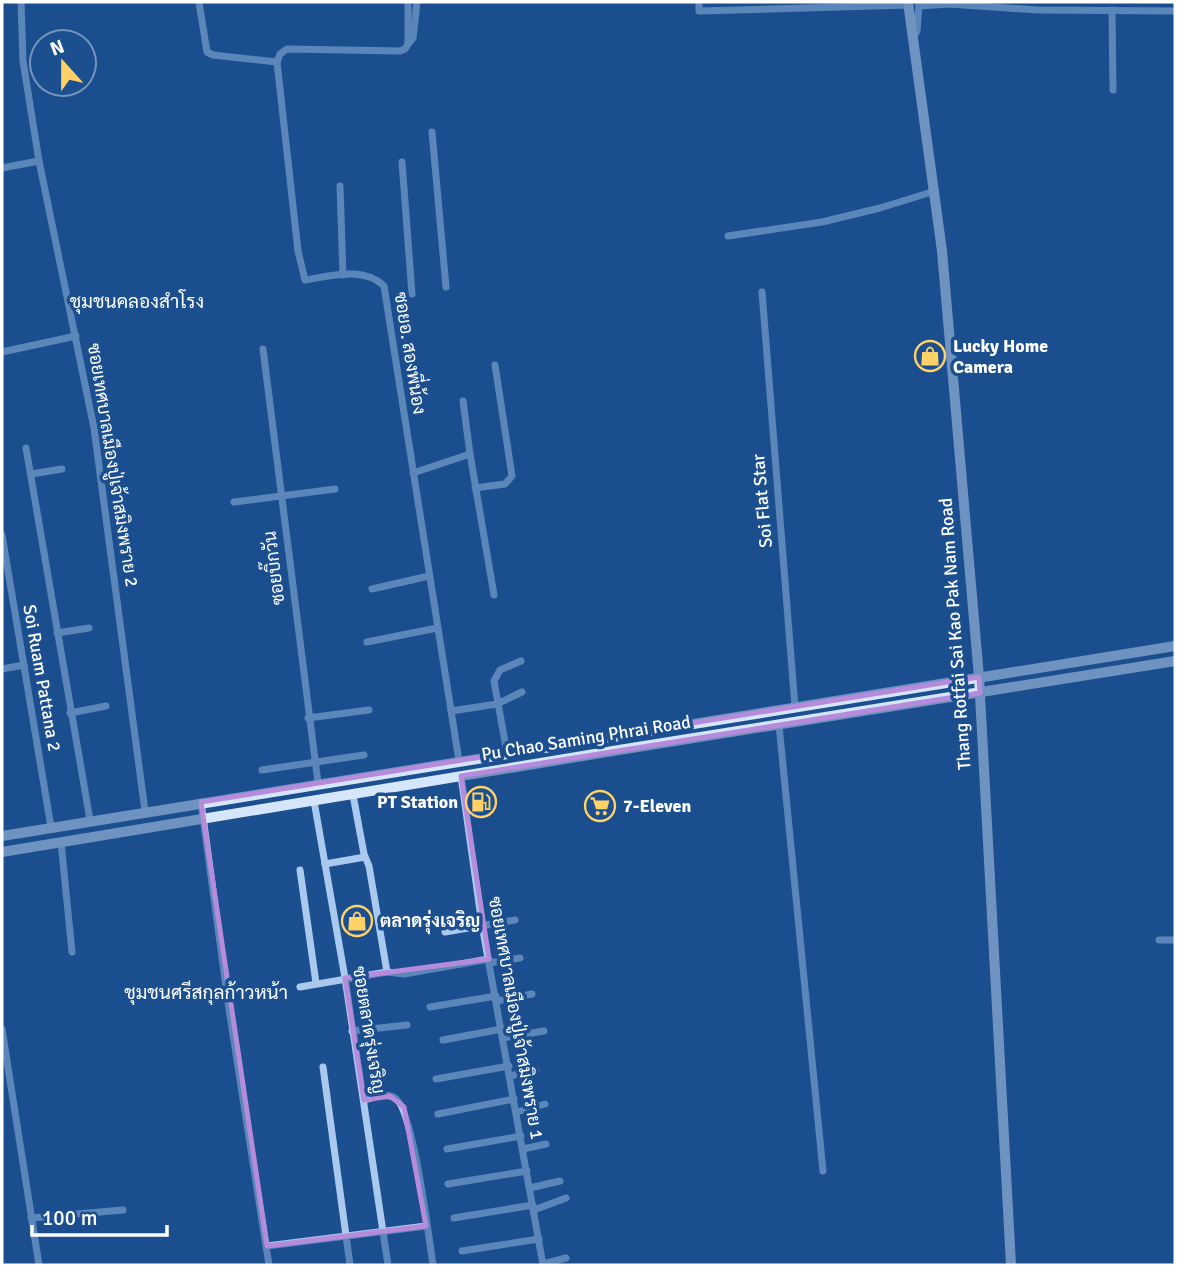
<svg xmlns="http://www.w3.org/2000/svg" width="1177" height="1267" viewBox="0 0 1177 1267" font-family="Signika,Sarabun,sans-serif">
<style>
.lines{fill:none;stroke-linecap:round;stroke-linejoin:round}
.street{stroke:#a9c9ee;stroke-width:7}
.secondary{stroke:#d6e6fa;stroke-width:10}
.marked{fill:none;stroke:#b68bdc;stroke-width:5;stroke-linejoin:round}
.labels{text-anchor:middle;stroke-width:7;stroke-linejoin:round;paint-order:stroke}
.poi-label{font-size:18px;font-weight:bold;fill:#fff;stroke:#1b4f8f;text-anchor:start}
.street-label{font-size:18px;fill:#fff;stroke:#1b4f8f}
.neighbourhood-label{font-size:19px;fill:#fff;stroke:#1b4f8f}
</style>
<rect width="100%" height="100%" fill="#1b4f8f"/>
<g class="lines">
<g class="street">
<polyline points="21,2 23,61 39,161 94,428 145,811"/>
<path d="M199,2L207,52L213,55L277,62L298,251L305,280C330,276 364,266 384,286L459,761"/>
<polyline points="699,2 699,11 909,5"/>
<polyline points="918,2 919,6 949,4 1038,10 1175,11"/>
<polyline points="1112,10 1113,90"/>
<polyline points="914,36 917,31 919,6"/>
<polyline points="408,44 413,38 417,2"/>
<polyline points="277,62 280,54 287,49 400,51 405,49 408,44 408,2"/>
<polyline points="432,132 446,287"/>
<polyline points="402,162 412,294"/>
<polyline points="2,168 39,161"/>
<polyline points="340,186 343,275"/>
<polyline points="728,236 822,222 880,208 935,191"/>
<polyline points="762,292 795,707"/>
<polyline points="263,349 318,783"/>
<polyline points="2,352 76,336"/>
<polyline points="26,448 90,820"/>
<polyline points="470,454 494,595"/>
<polyline points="413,473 470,454 463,401"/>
<polyline points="31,474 62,469"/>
<polyline points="475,488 505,484 512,476 495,365"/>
<polyline points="234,502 335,489"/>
<polyline points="2,535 51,827"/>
<polyline points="372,589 429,576"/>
<polyline points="57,633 89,628"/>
<polyline points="367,642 437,628"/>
<polyline points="2,669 24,665"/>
<polyline points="451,711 497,704 522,692"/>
<polyline points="70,713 106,706"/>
<polyline points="308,718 369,710"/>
<polyline points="779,725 823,1171"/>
<polyline points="507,753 494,681 500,670 521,661"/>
<polyline points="262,770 364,755"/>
<polyline points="461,776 482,925 543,1265"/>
<polyline points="353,795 364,854 369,866 387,972"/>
<polyline points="314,801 345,978 388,1265"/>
<polyline points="201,802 229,1009 269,1265"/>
<polyline points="61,842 72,952"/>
<polyline points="325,864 365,857"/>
<polyline points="300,870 316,983"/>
<polyline points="445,932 515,920"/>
<polyline points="1159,940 1175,940"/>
<polyline points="489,963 520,958"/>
<polyline points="300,987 387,972 404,974 489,959"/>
<polyline points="497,1001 532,994"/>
<polyline points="430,1007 496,996"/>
<polyline points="2,1029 39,1265"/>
<polyline points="352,1031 407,1025"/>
<polyline points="503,1038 544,1031"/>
<polyline points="443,1040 502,1029"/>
<polyline points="323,1067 350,1265"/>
<polyline points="510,1076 536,1070"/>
<polyline points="436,1079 509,1066"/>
<path d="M364,1100C373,1098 386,1092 395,1098C413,1108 429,1239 433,1265"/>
<polyline points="517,1112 545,1104"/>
<polyline points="438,1114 514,1099"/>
<polyline points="447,1149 521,1136"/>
<polyline points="523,1149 546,1144"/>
<polyline points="448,1184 527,1171"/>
<polyline points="530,1188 560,1181"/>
<polyline points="534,1210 566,1198"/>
<polyline points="31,1218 123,1210"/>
<polyline points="454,1218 533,1205"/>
<polyline points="267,1246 426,1226"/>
<polyline points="462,1251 539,1239"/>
<polyline points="543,1264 566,1258"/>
</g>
<g class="secondary">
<polyline points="908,2 942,251 979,677 1011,1265"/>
<polyline points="2,836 1175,646"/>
<polyline points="2,852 619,750 1175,661"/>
</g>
</g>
<path d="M0 0H1177V1267H0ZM979,677L980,693L461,776L489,959L345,978L364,1100L390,1096L404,1107L426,1226L267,1246L201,802Z" fill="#1b4f8f" fill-opacity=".55" fill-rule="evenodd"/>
<path class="marked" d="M979,677L980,693L461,776L489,959L345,978L364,1100L390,1096L404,1107L426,1226L267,1246L201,802Z"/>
<defs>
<g id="shop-ring" transform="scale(1.575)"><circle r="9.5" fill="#1b4f8f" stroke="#ffd166" stroke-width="1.5"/><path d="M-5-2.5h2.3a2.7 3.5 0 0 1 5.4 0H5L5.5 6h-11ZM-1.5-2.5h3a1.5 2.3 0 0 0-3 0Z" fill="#ffd166"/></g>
<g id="fuel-ring" transform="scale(1.575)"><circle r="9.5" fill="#1b4f8f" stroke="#ffd166" stroke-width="1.5"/><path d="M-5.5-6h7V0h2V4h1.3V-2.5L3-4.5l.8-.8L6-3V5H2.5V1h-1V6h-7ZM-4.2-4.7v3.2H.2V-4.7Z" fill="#ffd166"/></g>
<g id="supermarket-ring" transform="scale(1.575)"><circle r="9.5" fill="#1b4f8f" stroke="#ffd166" stroke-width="1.5"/><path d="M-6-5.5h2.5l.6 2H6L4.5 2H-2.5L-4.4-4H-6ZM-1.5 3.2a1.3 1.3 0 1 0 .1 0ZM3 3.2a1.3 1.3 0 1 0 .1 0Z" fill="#ffd166"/></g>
</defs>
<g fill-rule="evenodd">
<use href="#shop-ring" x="930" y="356"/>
<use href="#fuel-ring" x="481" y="802"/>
<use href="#supermarket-ring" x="600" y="806"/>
<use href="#shop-ring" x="357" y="921"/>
</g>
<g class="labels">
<g class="poi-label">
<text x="953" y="352">Lucky Home<tspan x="953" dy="21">Camera</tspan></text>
<text x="458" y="808" text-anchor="end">PT Station</text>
<text x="623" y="812">7-Eleven</text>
<text x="380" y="927">ตลาดรุ่งเจริญ</text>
</g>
<g class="street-label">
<text transform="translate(410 353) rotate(81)" y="6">ซอยอ. สองพี่น้อง</text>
<text transform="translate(113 465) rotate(81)" y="6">ซอยเทศบาลเมืองปู่เจ้าสมิงพราย 2</text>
<text transform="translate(762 501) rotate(-95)" y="6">Soi Flat Star</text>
<text transform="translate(274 568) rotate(-97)" y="6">ซอยบิ๊กวัน</text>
<text transform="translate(955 634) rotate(-94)" y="6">Thang Rotfai Sai Kao Pak Nam Road</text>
<text transform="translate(42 678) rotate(80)" y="6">Soi Ruam Pattana 2</text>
<text transform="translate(586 738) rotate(-9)" y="6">Pu Chao Saming Phrai Road</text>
<text transform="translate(516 1018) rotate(80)" y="6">ซอยเทศบาลเมืองปู่เจ้าสมิงพราย 1</text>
<text transform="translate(369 1030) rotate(81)" y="6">ซอยตลาดรุ่งเจริญ</text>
</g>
<g class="neighbourhood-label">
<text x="137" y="308">ชุมชนคลองสำโรง</text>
<text x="206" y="999">ชุมชนศรีสกุลก้าวหน้า</text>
</g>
</g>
<rect width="1177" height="1267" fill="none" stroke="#ffffff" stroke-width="7"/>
<g transform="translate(63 63) rotate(339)"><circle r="33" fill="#1b4f8f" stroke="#7695bc" stroke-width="2"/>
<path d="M0-5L12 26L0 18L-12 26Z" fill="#ffd166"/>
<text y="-10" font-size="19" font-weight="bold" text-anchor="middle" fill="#ffffff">N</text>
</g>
<path d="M32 1225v10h135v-10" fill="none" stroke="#ffffff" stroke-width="3.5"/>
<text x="42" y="1225" font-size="21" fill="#ffffff" stroke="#1b4f8f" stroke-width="5" paint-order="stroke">100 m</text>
</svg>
